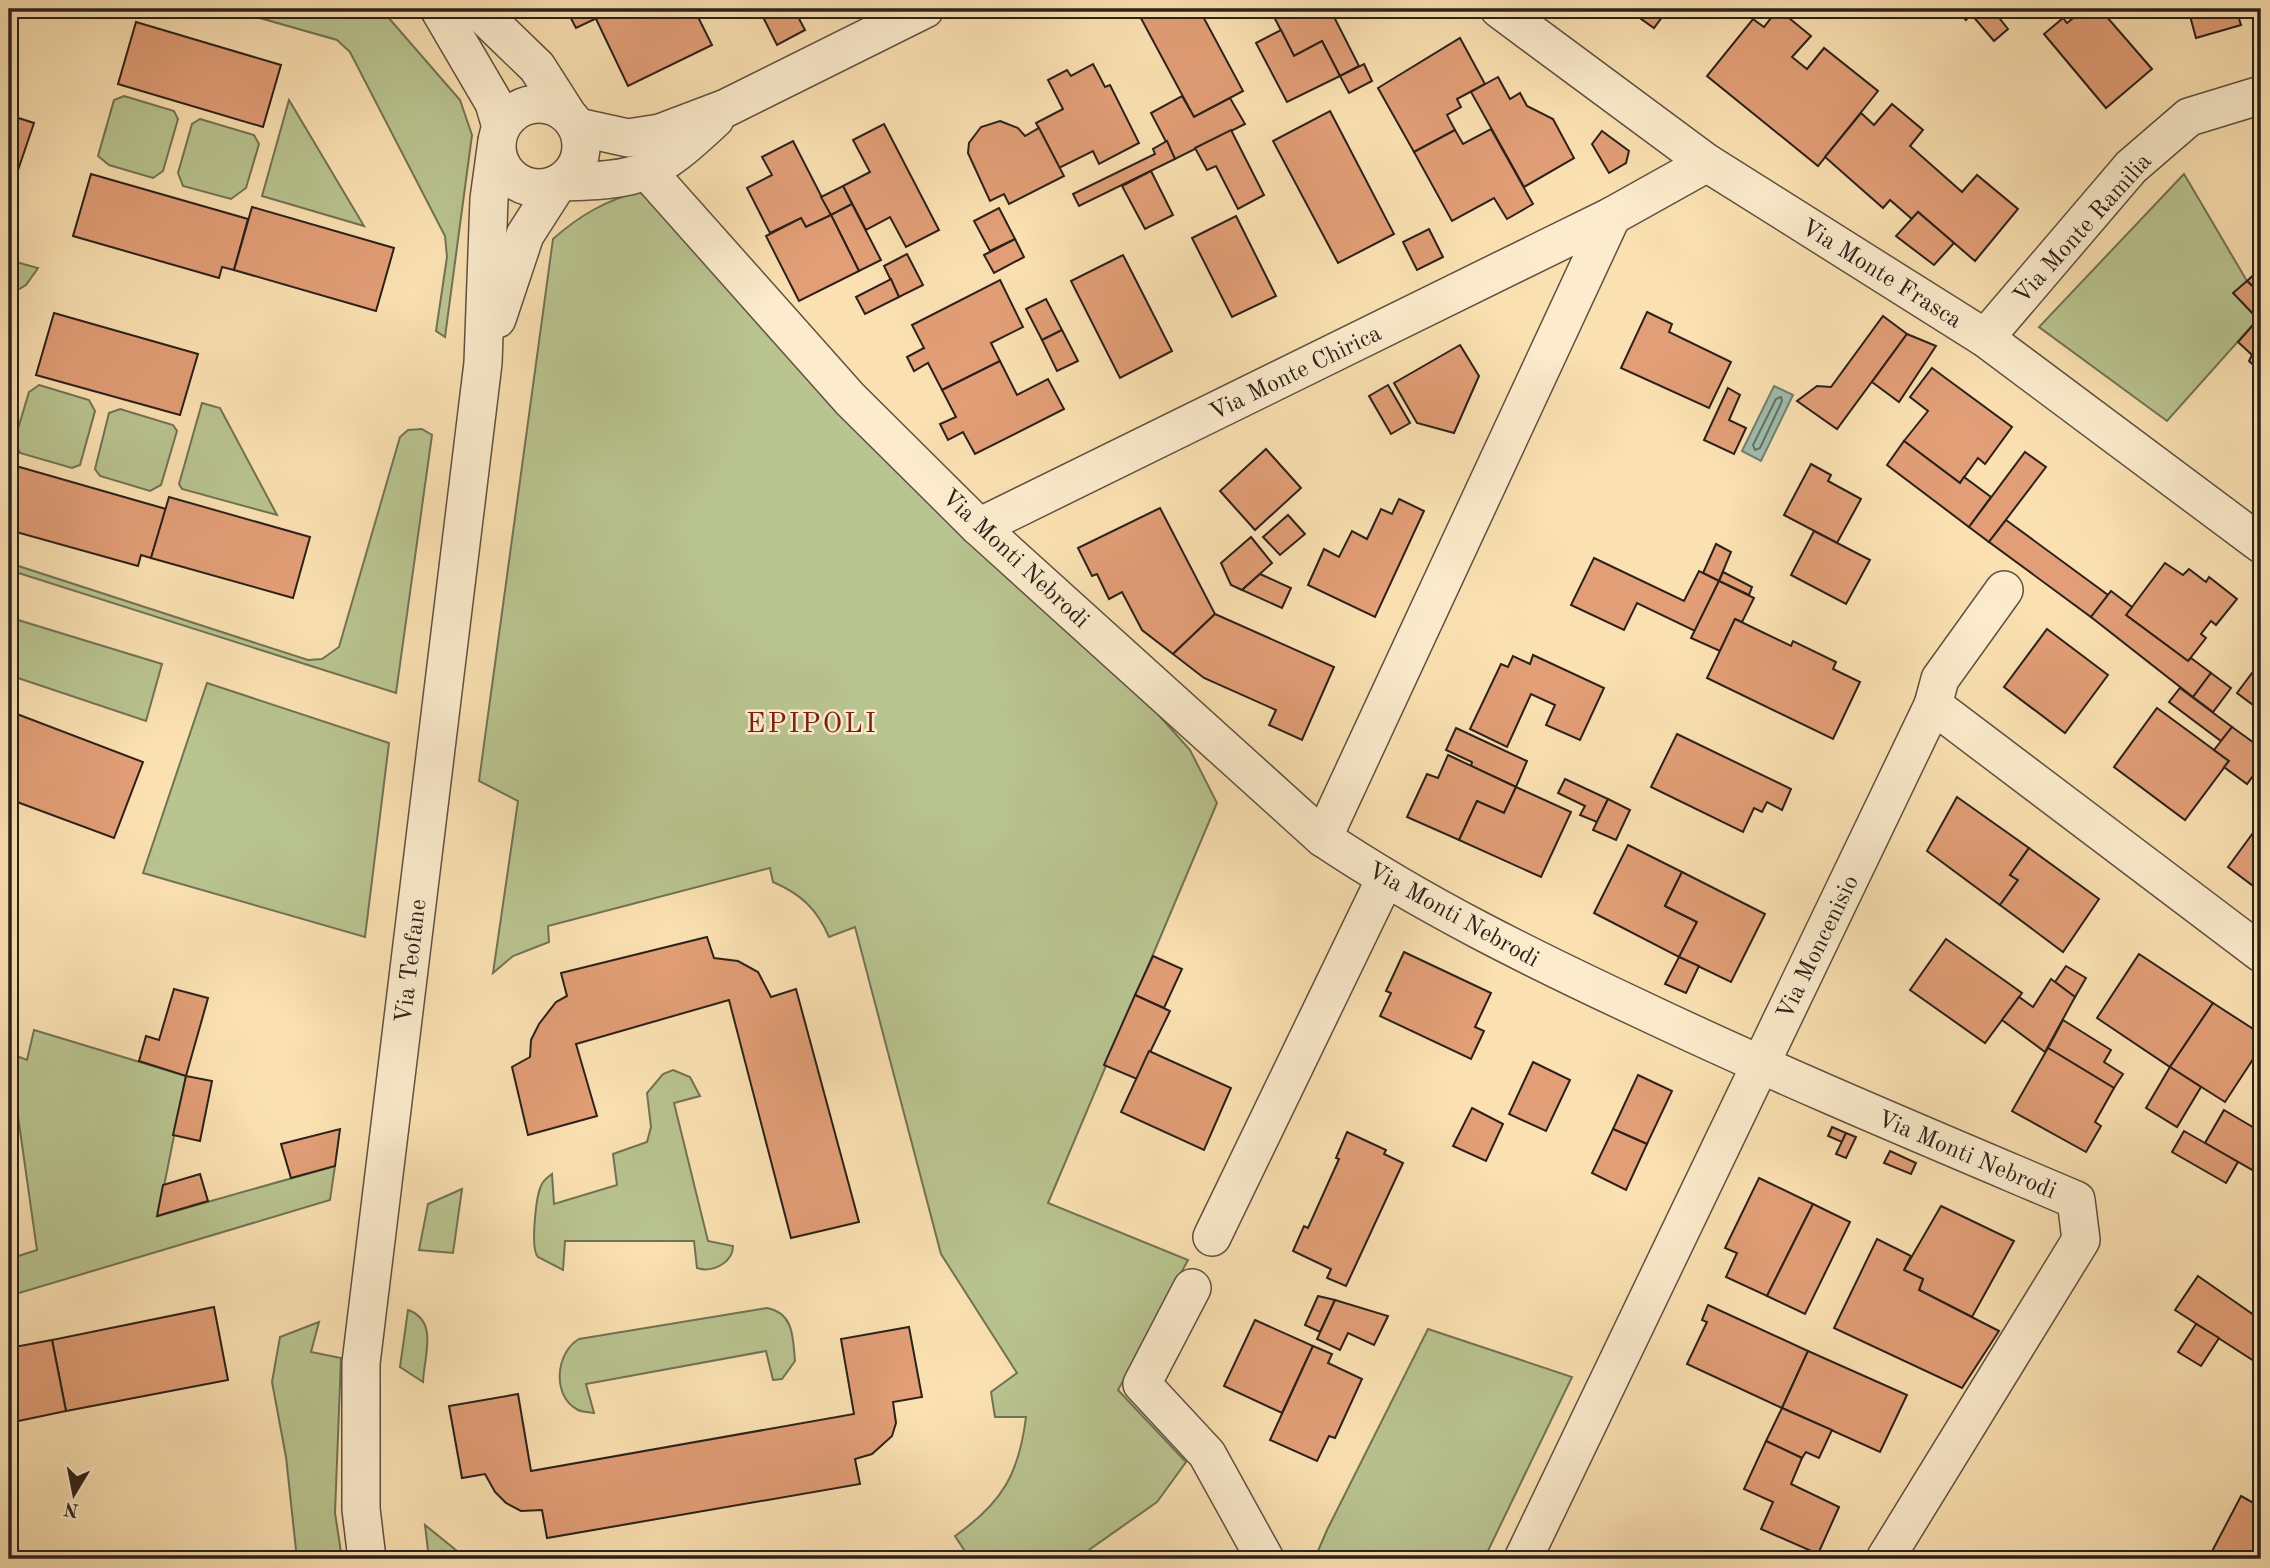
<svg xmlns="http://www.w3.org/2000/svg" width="2270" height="1568" viewBox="0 0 2270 1568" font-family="'Old Standard TT',serif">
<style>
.green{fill:#b9c490;stroke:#727255;stroke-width:2}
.water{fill:#9fbdae;stroke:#717f73;stroke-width:2}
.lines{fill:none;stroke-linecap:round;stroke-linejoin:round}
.shore{stroke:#656f64;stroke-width:2}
.building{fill:#e29e77;stroke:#2b211a;stroke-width:2}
.street-casing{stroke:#5f5140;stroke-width:40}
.street{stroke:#fceccd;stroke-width:37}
.labels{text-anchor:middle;stroke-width:5;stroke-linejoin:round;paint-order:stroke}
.street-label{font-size:24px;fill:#2b211a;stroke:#fceccd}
.quarter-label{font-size:28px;letter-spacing:2px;fill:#7a1f14;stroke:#fceccd}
</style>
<rect width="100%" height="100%" fill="#fbe1b2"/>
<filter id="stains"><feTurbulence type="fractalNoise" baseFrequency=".00286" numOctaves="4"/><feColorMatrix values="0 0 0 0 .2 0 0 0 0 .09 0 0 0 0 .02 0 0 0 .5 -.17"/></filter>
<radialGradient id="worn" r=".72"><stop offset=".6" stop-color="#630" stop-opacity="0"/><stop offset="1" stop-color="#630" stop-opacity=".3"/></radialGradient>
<g class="green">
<polygon points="228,9 381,9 460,100 472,135 445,337 436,331 447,257 445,236 350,52 337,40"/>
<polygon points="124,96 174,111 178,119 163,171 153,178 109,165 98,156 114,100"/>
<polygon points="289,100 364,226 262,196"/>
<polygon points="200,119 254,135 259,144 246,188 231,199 183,186 178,173 192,124"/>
<polygon points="2184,174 2247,281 2234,293 2258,319 2167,421 2039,327"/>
<path d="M640,191L857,430L1148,703L1190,750L1217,803L1048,1203L1188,1260L1118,1390L1186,1462L1157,1502L1076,1559H970L955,1536C1002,1503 1019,1474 1026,1417H995L991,1392L1017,1373L941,1254L855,927L829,937C817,909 801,894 773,882L770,868L548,926L549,942L513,956L493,973L518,801L479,781L553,239C580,215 605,201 640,191Z"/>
<polygon points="9,260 38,268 26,285 9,295"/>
<polygon points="39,385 89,400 95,411 80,465 72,468 20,453 14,442 29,392"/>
<polygon points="202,403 220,408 277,515 182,489 179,484"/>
<polygon points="120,409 173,425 177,431 161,485 150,491 100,476 95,469 109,413"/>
<polygon points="422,429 432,435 396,693 9,570 9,563 308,660 322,659 339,647 400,437 408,430"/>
<polygon points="18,620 162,664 146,721 9,675 9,628"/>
<polygon points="207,683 389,743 365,937 143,873"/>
<polygon points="34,1030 186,1076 158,1216 335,1166 330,1200 9,1296 9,1259 37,1250 9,1053 27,1060"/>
<path d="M673,1070L690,1077L700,1096L674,1103L708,1241L733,1246C733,1263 712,1273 697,1268L694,1241H565L563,1270L538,1257C530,1249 536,1197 541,1186C543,1180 547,1178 552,1174L554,1204L617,1185L613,1154L647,1142L651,1127L647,1093L663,1074Z"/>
<polygon points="462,1189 453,1253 419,1250 428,1204"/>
<path d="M767,1308C794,1313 793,1338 795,1361L782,1379L773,1380L766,1351L586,1384L594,1413C589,1412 582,1412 578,1410C551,1396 556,1352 579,1339Z"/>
<path d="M408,1310C439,1321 424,1356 423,1382L400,1367Z"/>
<polygon points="319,1322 311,1352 341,1358 335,1513 342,1559 297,1559 286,1457 272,1382 280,1337"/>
<polygon points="1428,1329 1572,1377 1484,1559 1322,1559 1318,1551 1327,1530"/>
<polygon points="425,1525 467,1559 429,1559"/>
</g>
<polygon class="water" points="1774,386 1793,395 1761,461 1742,451"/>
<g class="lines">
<polygon class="shore" points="1781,397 1782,401 1760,448 1755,450 1753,445 1776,399"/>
</g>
<g class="building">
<polygon points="566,9 616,9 576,28"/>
<polygon points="616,9 694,9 712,45 628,86 596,19"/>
<polygon points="759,9 794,9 805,30 777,45"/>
<polygon points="1136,9 1199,9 1243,91 1194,117"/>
<polygon points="1270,9 1330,9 1359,66 1340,76 1322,41 1294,56"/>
<polygon points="1627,9 1668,9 1654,28"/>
<polygon points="1778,9 1811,36 1792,57 1807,69 1824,48 1878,91 1818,166 1707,76 1753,19 1764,27"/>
<polygon points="1954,9 1975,9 1966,20"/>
<polygon points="1975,9 1992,9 2008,29 1994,41 1971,14"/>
<polygon points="2084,9 2100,9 2152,69 2106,108 2044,34 2063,18 2067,23"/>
<polygon points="2181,9 2236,9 2241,25 2196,38 2190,16 2184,17"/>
<polygon points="136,22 281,65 263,127 118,84"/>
<polygon points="1281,30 1294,56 1322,41 1340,76 1287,102 1256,43"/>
<polygon points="1460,38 1485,84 1457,99 1461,107 1447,115 1455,130 1414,152 1378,88"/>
<polygon points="1093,64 1105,87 1110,85 1139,143 1099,164 1093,151 1059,168 1036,123 1063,109 1048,80 1067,70 1071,76"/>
<polygon points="1364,64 1372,81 1349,93 1340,76"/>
<polygon points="1498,77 1510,99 1520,93 1527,106 1553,119 1574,158 1524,187 1471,92"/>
<polygon points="1182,96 1194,117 1230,98 1245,124 1175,159 1151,113"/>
<polygon points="1892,104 1923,130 1910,146 1962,192 1977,175 2018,209 1975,261 1918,212 1912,219 1890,200 1883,208 1825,157 1861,113 1874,125"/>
<polygon points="1330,111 1394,234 1338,263 1273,141"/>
<polygon points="9,115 34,123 17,173 9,170"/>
<polygon points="1000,121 1018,128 1025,136 1039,128 1064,176 1009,204 1004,194 990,201 968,153 969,143 981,127"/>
<polygon points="884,124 939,230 906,247 890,217 866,230 843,186 870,172 853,140"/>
<polygon points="1491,129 1533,204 1507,219 1494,198 1452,221 1414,152 1455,130 1463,144"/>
<polygon points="1231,130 1264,195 1238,209 1216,166 1207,170 1195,148"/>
<polygon points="1602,131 1629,151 1626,163 1609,173 1592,144"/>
<polygon points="793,141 831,215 806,227 801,218 770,233 747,188 772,175 762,157"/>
<polygon points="1167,141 1175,159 1079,206 1073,194 1155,154 1153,149"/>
<polygon points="1151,171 1173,215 1145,229 1122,186"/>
<polygon points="91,174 248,219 234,270 222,267 219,278 73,236"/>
<polygon points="843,186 852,204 831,215 821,197"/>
<polygon points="852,204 881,260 859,271 831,215"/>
<polygon points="252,207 394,248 376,311 234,270"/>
<polygon points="999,208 1015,239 990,251 974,221"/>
<polygon points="1918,212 1954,243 1934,265 1896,236"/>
<polygon points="831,215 859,271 799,301 766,236 801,218 806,227"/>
<polygon points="1236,216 1276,296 1232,317 1192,238"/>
<polygon points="1429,229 1443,257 1417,270 1403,242"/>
<polygon points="1015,239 1024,257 994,273 984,255"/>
<polygon points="907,254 923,285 899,297 884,266"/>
<polygon points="1123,255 1172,351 1120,378 1071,281"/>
<polygon points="2261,268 2261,294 2247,281"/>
<polygon points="891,279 899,297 865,314 856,297"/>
<polygon points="1000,280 1023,327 991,343 1000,361 942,390 928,363 914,371 907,357 924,348 912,325"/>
<polygon points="2247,281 2261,294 2261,316 2258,319 2233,293"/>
<polygon points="1046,299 1062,330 1042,340 1026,309"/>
<polygon points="1647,312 1672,324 1669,332 1731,362 1709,408 1621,368"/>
<polygon points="54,313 198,354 180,415 36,375"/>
<polygon points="1883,316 1907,334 1837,429 1797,401 1817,386 1831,387"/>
<polygon points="2261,316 2261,372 2249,361 2252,355 2238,342"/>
<polygon points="1062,330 1078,361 1057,371 1042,340"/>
<polygon points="1907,334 1936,346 1899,402 1872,382"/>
<polygon points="1460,345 1479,376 1454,433 1417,423 1394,383"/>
<polygon points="1000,361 1017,395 1048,379 1064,409 975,454 963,432 948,440 940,424 956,417 942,390"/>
<polygon points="1932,368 2012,427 1985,464 1978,458 1960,483 1904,441 1928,411 1910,397"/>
<polygon points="1388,385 1410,423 1391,434 1369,396"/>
<polygon points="1728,388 1740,395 1729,420 1746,428 1734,454 1704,440"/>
<polygon points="1904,441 1960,483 1964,477 1991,497 1969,527 1887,465"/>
<polygon points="1266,449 1301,488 1255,530 1220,491"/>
<polygon points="2025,452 2046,467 1989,542 1969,527"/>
<polygon points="9,464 166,509 151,558 141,555 138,566 9,530"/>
<polygon points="1811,464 1831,475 1828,481 1861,499 1837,543 1784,515"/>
<polygon points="169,497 310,537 293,598 151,558"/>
<polygon points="1399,499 1424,511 1375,617 1308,585 1324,549 1339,557 1352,531 1367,539 1381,509 1392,514"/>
<polygon points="1160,508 1215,614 1173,654 1142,630 1122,592 1109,599 1097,574 1092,576 1078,548"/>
<polygon points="1288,515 1305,534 1280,555 1263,537"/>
<polygon points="2006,520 2108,595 2091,617 1989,542"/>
<polygon points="1814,531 1870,560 1846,604 1791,575"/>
<polygon points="1251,537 1272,563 1242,590 1231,585 1221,563"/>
<polygon points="1716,544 1731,552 1719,581 1703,573"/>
<polygon points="1594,558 1684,601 1699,571 1719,581 1695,631 1637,603 1624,630 1571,605"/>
<polygon points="2165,563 2183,575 2189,569 2206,582 2209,577 2237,599 2216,625 2211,621 2201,634 2206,638 2188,661 2126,615"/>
<polygon points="1723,572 1752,587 1749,595 1719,581"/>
<polygon points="1260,574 1291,588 1282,608 1242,590"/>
<polygon points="1719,581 1754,598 1742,622 1735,619 1720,651 1691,638"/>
<polygon points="2111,591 2132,607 2126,615 2188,661 2191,658 2211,673 2193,697 2091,617"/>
<polygon points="1215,614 1334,667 1302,740 1269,725 1276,710 1204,678 1173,654"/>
<polygon points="1735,619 1791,646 1793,641 1836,662 1833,669 1860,682 1833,739 1707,678"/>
<polygon points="2047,629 2108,675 2065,733 2004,687"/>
<polygon points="1533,655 1604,688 1580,740 1546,725 1555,705 1531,694 1507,747 1470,729 1501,664 1508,667 1513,656 1530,664"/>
<polygon points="2261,661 2261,711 2237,693"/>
<polygon points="2211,673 2231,688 2213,712 2193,697"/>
<polygon points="2180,688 2232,727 2221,741 2169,702"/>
<polygon points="2157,708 2229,761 2185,820 2114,767"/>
<polygon points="9,711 143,762 114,838 9,799"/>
<polygon points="2232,727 2261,748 2261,765 2247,784 2224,767 2229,761 2214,750"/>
<polygon points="1456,728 1527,761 1516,787 1471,766 1472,762 1446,750"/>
<polygon points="1677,734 1791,789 1782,810 1767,802 1762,812 1754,808 1743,832 1651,787"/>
<polygon points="1448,755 1516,787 1504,813 1477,801 1459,840 1407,817 1427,774 1438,778"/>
<polygon points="1565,779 1608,799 1597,822 1580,815 1585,806 1558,793"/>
<polygon points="1516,787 1571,812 1541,877 1459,840 1477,801 1504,813"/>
<polygon points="1957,797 2029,848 2010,875 2018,880 2000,905 1927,851"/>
<polygon points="1608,799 1630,810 1616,840 1593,830"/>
<polygon points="2261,822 2261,892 2228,867"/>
<polygon points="1628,845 1682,872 1665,906 1697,922 1679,957 1594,913"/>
<polygon points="2029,848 2099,899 2063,952 2000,905 2018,880 2010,875"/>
<polygon points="1682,872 1765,914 1731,982 1679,957 1697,922 1665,906"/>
<polygon points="707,937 714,958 738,961 758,972 771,997 796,989 859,1222 791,1238 729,1000 576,1044 597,1116 528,1135 512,1067 530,1057 531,1040 539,1024 556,1002 567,996 561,973"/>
<polygon points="1946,939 2022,993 1985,1043 1910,990"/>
<polygon points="1404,952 1491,993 1475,1027 1484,1031 1471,1059 1380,1016 1391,993 1386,991"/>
<polygon points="2139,954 2213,1003 2170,1067 2097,1018"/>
<polygon points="1153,956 1182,969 1164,1008 1135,995"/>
<polygon points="1679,957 1699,966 1686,993 1665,984"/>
<polygon points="2066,966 2086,978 2075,997 2055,982"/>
<polygon points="2051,979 2075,997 2045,1052 2002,1020 2019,997 2033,1007"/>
<polygon points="174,989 208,998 186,1076 139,1061 146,1036 159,1040"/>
<polygon points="1135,995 1170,1011 1137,1079 1104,1065"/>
<polygon points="2213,1003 2261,1034 2261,1047 2225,1102 2170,1067"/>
<polygon points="2063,1020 2111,1050 2104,1062 2123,1074 2114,1088 2048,1048"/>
<polygon points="2048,1048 2114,1088 2095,1122 2101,1126 2086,1152 2012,1111"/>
<polygon points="1149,1051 1231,1088 1204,1150 1121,1112"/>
<polygon points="1533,1062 1570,1080 1546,1131 1509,1114"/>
<polygon points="2170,1067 2201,1087 2177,1127 2146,1108"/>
<polygon points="1638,1075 1672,1091 1647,1144 1613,1129"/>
<polygon points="186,1076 212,1081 200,1141 173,1135"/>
<polygon points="1472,1108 1503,1124 1486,1161 1453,1146"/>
<polygon points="2224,1110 2261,1132 2261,1162 2256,1172 2205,1143"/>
<polygon points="1832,1127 1846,1133 1842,1142 1828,1136"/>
<polygon points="340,1129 335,1166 291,1178 281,1144"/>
<polygon points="1613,1129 1647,1144 1626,1190 1592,1173"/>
<polygon points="2184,1131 2238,1162 2226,1183 2172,1152"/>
<polygon points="1347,1132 1386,1150 1384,1154 1403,1163 1346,1286 1327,1278 1331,1269 1293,1251 1304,1226 1308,1228 1339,1159 1336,1158"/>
<polygon points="1846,1133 1856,1137 1846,1158 1836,1154"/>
<polygon points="1890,1151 1916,1163 1911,1174 1884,1163"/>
<polygon points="200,1174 208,1201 157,1216 163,1185"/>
<polygon points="1759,1178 1813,1204 1767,1296 1726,1277 1737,1253 1725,1248"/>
<polygon points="1813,1204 1850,1222 1805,1314 1767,1296"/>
<polygon points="1941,1206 2014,1241 1972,1317 1919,1290 1923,1279 1904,1270"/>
<polygon points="1877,1239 1911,1256 1904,1270 1923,1279 1919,1290 1999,1331 1962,1388 1834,1328"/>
<polygon points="2198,1276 2261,1320 2261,1376 2253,1370 2257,1363 2175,1310"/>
<polygon points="1318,1296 1335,1300 1320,1332 1305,1325"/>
<polygon points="1335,1300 1388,1316 1374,1345 1348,1333 1340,1350 1317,1339"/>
<polygon points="1708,1305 1808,1351 1782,1408 1687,1364 1707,1322 1702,1320"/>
<polygon points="214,1307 228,1380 66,1411 52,1340"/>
<polygon points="1255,1320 1313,1346 1282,1413 1224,1386"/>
<polygon points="2196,1324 2219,1338 2201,1366 2178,1352"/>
<polygon points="909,1327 922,1397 893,1402 896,1423 892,1436 872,1454 855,1459 860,1484 547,1538 542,1510 521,1511 506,1503 495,1492 485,1474 462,1478 449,1406 518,1394 531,1471 854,1414 841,1339"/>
<polygon points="52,1340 66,1411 9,1423 9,1348"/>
<polygon points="1313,1346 1332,1354 1328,1363 1362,1379 1335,1438 1329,1436 1317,1461 1270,1440"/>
<polygon points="1808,1351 1907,1395 1880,1452 1782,1408"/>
<polygon points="1782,1408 1832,1430 1819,1458 1806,1452 1802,1458 1766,1441"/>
<polygon points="1766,1441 1802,1458 1791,1484 1839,1507 1818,1554 1761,1529 1773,1502 1744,1489"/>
<polygon points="2241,1496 2261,1507 2261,1559 2208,1559"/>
</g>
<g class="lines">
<g class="street-casing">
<g id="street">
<polyline points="439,9 494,103 501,127"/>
<polyline points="477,9 537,67 567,114"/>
<polyline points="1499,9 1707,163 1985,338 2261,544"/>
<circle cx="539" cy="146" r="42"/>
<polyline points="578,127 628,138 660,133 726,108 925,9"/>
<path d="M648,172L850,399L979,527L1323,838C1423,905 1531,958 1640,1009C1783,1077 1930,1138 2076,1200L2081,1240L1885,1559"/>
<path d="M561,182C643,180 655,175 715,119"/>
<polyline points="1612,216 1707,163"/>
<polyline points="497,319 525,235 557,185"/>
<polyline points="1985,338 2131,167 2189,117 2261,95"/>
<polyline points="979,527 1612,216 1323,838"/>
<polyline points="1933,705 1940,679 2004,590"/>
<polyline points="1212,1237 1385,879"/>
<polyline points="1192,1288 1142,1384 1207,1454 1265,1559"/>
<polyline points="367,1559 361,1509 361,1363 483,363 489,199 497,141"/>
<polyline points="1523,1559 1933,705 2261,953"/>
</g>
</g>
<use href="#street" class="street"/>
</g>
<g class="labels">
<g class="street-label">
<text transform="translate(2082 228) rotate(-48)" y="8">Via Monte Ramilia</text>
<text transform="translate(1882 273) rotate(32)" y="8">Via Monte Frasca</text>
<text transform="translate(1295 372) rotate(-26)" y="8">Via Monte Chirica</text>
<text transform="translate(1016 558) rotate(43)" y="8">Via Monti Nebrodi</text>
<text transform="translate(1454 914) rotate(29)" y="8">Via Monti Nebrodi</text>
<text transform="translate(1817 947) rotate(-64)" y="8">Via Moncenisio</text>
<text transform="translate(410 961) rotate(-83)" y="8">Via Teofane</text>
<text transform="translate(1967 1154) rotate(23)" y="8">Via Monti Nebrodi</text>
</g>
<g class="quarter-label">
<text x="812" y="732">EPIPOLI</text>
</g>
</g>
<rect width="2270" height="1568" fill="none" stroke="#fbe1b2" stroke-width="35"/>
<rect x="10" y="10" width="2249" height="1547" fill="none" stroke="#2b211a" stroke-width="3.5"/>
<rect x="18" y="18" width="2235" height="1533" fill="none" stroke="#2b211a" stroke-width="2"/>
<g transform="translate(74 1494) rotate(190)" stroke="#fceccd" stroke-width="5" paint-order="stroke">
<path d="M0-5L12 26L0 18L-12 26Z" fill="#2b211a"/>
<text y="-10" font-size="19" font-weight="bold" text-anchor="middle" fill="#2b211a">N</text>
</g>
<rect width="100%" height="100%" filter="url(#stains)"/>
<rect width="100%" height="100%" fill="url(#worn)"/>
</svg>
